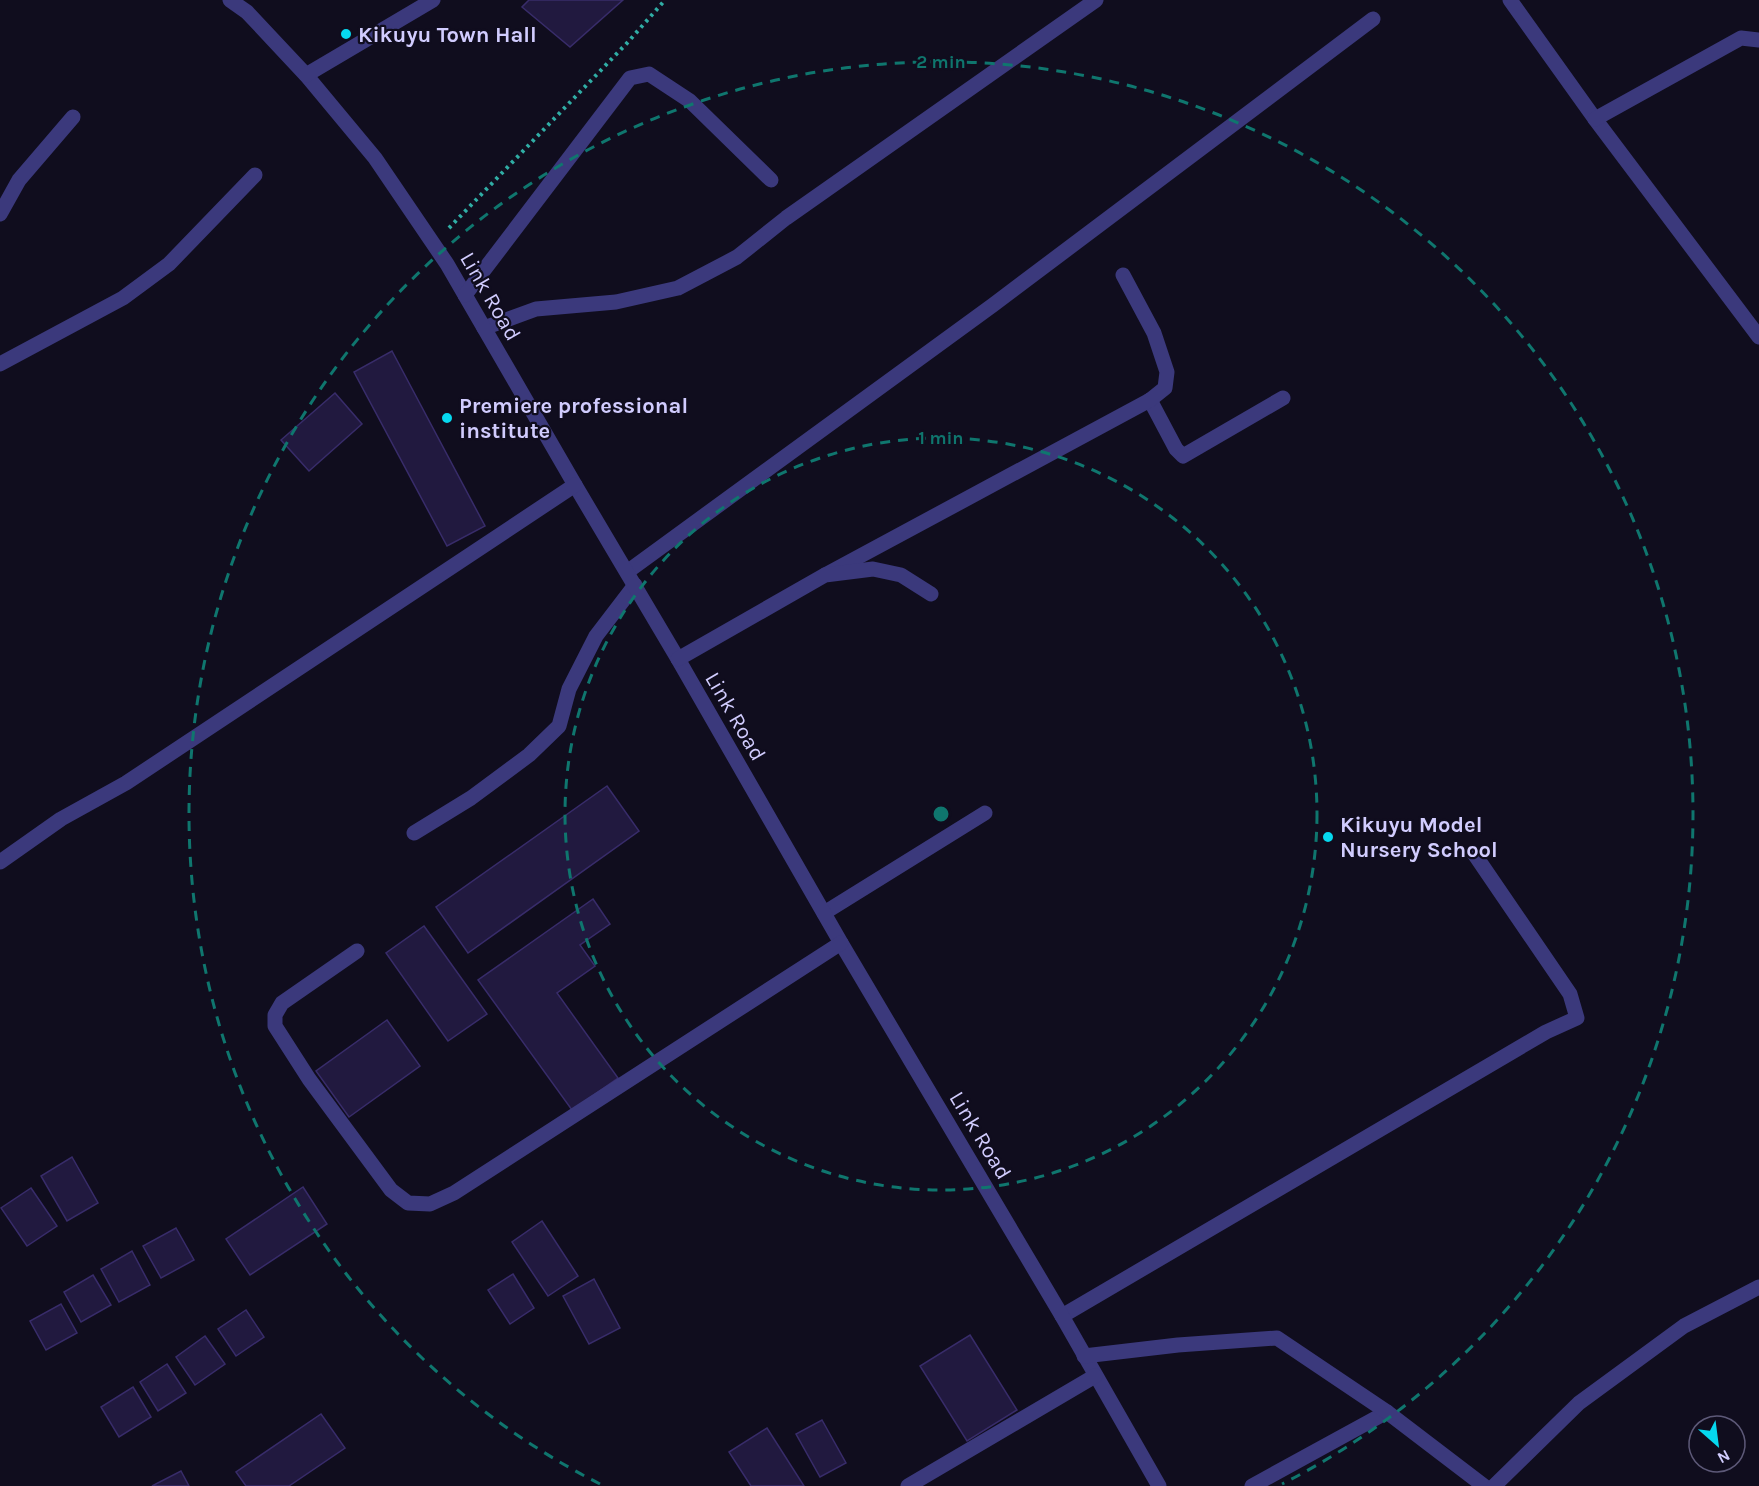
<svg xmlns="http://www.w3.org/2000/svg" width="1759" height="1486" viewBox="0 0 1759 1486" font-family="Karla,sans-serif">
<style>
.building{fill:#21193f;stroke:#382c6a;stroke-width:1.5}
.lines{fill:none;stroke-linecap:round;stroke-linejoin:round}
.path{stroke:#30ada5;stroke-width:4;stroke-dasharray:3 4.5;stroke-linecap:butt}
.lane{stroke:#3b397c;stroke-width:15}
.street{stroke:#3b397c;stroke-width:15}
.ring{fill:none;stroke:#0f766e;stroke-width:3;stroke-dasharray:10 8}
.poi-dot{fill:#06d8ef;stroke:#100d1e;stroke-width:2}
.labels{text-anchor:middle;stroke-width:4.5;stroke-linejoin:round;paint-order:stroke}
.poi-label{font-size:22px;font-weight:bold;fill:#d1ccfe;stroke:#100d1e;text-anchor:start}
.street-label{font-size:22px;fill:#d1ccfe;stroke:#100d1e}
.centre{fill:#0f766e;stroke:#100d1e;stroke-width:3}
.ring-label{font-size:18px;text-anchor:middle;font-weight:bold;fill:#0f766e;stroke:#100d1e;stroke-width:4.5;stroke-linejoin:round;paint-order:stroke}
</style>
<rect width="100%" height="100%" fill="#100d1e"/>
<g class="building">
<polygon points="529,0 623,0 570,47 522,7"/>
<polygon points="392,351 485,526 447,546 354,372"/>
<polygon points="335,393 362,424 309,471 281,440"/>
<polygon points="607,786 639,831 468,953 436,907"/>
<polygon points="593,899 610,924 580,945 595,966 557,993 618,1078 572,1110 478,980"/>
<polygon points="424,926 487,1014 448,1041 386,953"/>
<polygon points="387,1020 420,1066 349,1117 316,1071"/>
<polygon points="72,1157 98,1203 67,1221 41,1176"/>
<polygon points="303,1187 327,1224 250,1275 226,1239"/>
<polygon points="31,1188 57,1226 27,1246 1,1208"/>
<polygon points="542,1221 578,1276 548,1296 512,1242"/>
<polygon points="176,1228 194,1260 161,1278 143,1246"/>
<polygon points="132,1251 150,1285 119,1302 101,1269"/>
<polygon points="513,1274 534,1308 510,1324 488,1290"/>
<polygon points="93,1275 111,1305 81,1322 64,1292"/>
<polygon points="594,1279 620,1328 589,1344 563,1296"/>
<polygon points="61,1304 77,1333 46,1350 30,1321"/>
<polygon points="246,1310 264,1337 236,1356 218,1329"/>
<polygon points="970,1335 1017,1410 967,1441 920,1366"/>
<polygon points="205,1336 225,1364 195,1385 176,1357"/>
<polygon points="167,1364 186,1393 158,1411 140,1382"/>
<polygon points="133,1387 151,1417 119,1437 101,1407"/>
<polygon points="321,1414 345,1448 289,1486 246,1486 236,1472"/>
<polygon points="822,1420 846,1463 820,1477 796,1434"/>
<polygon points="767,1428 804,1486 751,1486 729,1452"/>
<polygon points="181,1471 189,1486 152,1486"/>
</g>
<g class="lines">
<polyline class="path" points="449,228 628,42 665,0"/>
<g class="lane">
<polyline points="0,214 19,180 73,117"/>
<polyline points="484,328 536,309 616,302 678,288 737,257 786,218 1096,0"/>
<polyline points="0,364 123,298 169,264 255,175"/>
<polyline points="627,572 993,305 1373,19"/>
<polyline points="414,833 471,798 529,755 559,726 569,689 596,636 635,585"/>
<polyline points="824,913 985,813"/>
<polyline points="1062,1316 1546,1032 1577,1018 1570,994 1473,852"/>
<polyline points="1252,1486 1387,1412"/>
</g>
<g class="street">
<polyline points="230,0 247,12 306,75 375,158 447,264 575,485 678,659 841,943 1062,1316 1159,1486"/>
<polyline points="1510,0 1595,119 1759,337"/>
<polyline points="306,75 433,0"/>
<polyline points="1595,119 1741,38 1759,40"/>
<polyline points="465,295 630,78 649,74 690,101 771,180"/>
<polyline points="1150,400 1176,449 1183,456 1283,398"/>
<polyline points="825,575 1150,400 1165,388 1167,372 1154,333 1123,275"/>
<polyline points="678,659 825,575 873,569 901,575 931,594"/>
<polyline points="0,862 61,819 126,783 575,485"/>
<polyline points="357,951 282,1003 275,1015 275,1026 309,1079 391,1190 408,1203 430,1204 454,1193 841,943"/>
<polyline points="1084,1356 1178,1345 1277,1338 1387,1412 1484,1486"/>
<polyline points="908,1486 1095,1376"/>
<polyline points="1494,1486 1579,1403 1684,1326 1759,1287"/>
</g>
</g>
<g class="ring">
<circle cx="941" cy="814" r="376"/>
<path d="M600 1484A752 752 0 1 1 1282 1484"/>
</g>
<g class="poi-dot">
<circle cx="346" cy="34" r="6"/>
<circle cx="447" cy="418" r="6"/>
<circle cx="1328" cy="837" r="6"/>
</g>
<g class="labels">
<g class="poi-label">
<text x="358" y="42">Kikuyu Town Hall</text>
<text x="459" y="413">Premiere professional<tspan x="459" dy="25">institute</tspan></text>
<text x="1340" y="832">Kikuyu Model<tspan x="1340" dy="25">Nursery School</tspan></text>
</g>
<g class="street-label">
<text transform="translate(491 296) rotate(60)" y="8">Link Road</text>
<text transform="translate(736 716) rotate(60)" y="8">Link Road</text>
<text transform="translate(981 1135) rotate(59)" y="8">Link Road</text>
</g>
</g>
<circle cx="941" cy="814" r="9" class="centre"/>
<g class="ring-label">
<text x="941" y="68">2 min</text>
<text x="941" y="444">1 min</text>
</g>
<g transform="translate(1717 1444) rotate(152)"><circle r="28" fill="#100d1e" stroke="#5d5978" stroke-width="1.5"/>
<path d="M0-4.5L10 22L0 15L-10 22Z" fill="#06d8ef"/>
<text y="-9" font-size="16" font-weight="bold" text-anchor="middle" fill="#d1ccfe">N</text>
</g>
</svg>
